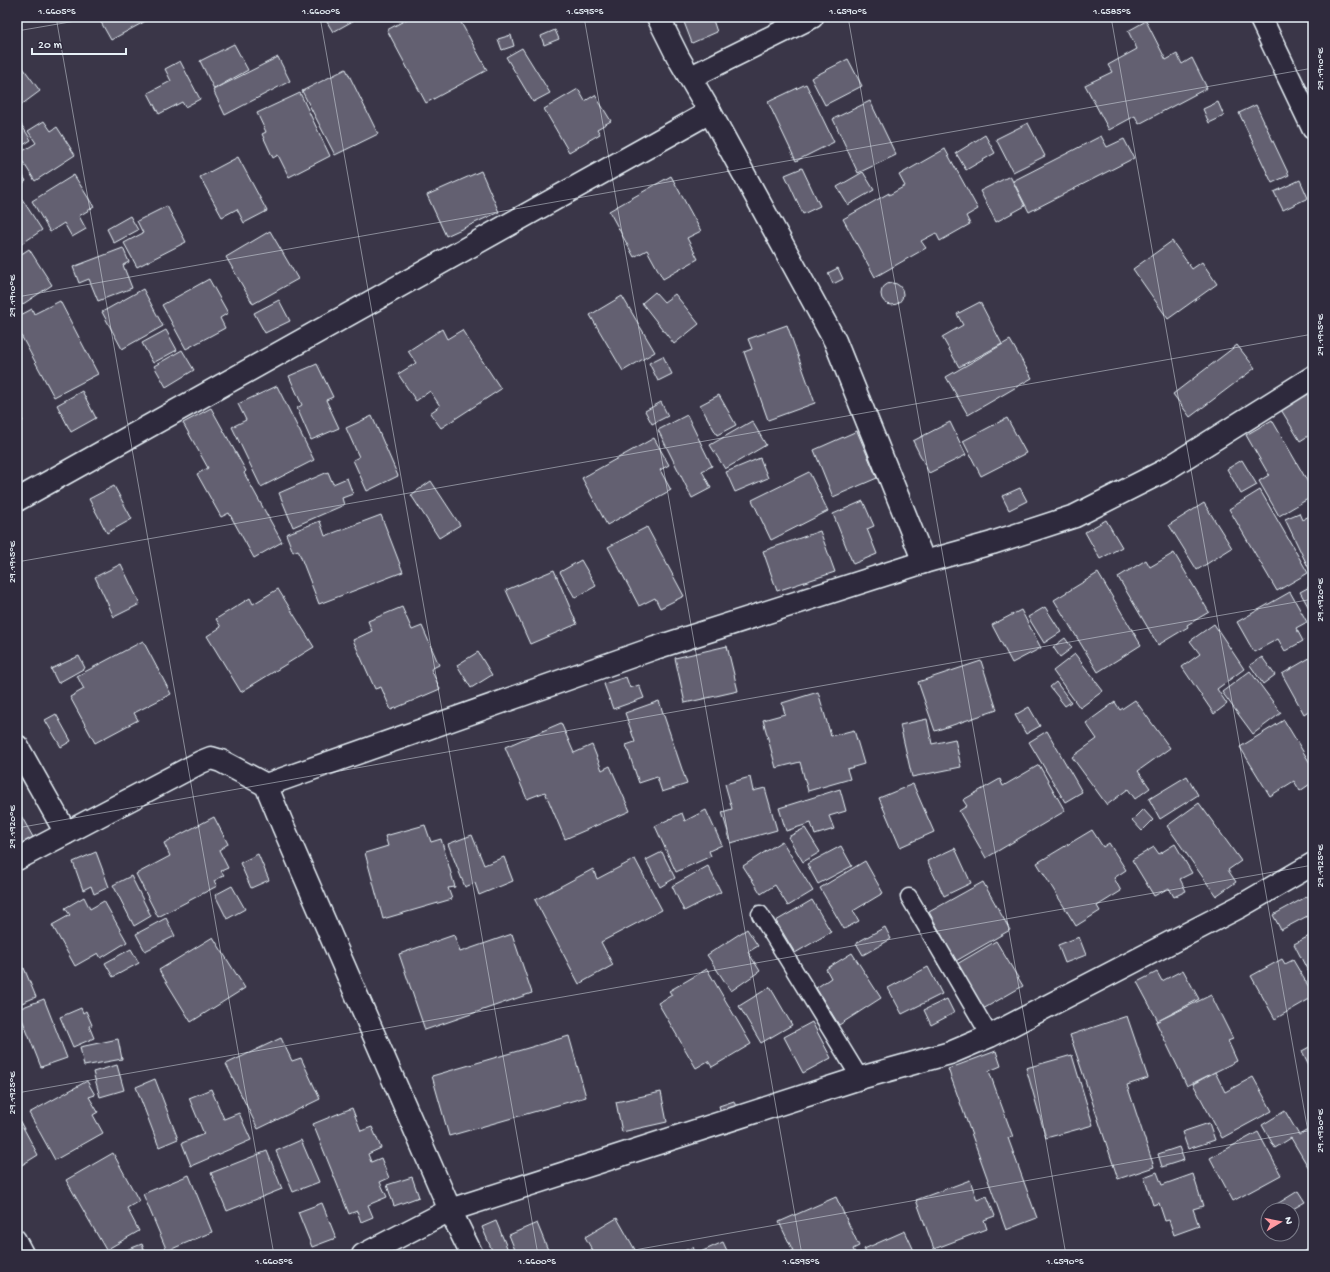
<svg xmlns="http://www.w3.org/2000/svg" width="1330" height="1272" viewBox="0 0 1330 1272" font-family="'Gochi Hand',sans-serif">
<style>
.building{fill:#636171;stroke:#e8f1f8}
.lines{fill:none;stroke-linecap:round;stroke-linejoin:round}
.lane-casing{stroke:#e8f1f8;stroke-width:19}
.street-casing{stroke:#e8f1f8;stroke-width:25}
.secondary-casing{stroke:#e8f1f8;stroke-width:25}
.lane{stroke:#2f2a3d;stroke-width:16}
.street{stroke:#2f2a3d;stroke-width:22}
.secondary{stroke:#2f2a3d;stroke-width:22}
.ticks{fill:none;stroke:#e8f1f8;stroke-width:1;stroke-opacity:0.45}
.neatline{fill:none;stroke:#e8f1f8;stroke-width:1.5}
.ticks-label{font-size:10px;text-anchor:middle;fill:#e8f1f8}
</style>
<rect width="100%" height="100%" fill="#3a3648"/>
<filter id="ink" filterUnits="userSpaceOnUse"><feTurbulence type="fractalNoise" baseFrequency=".025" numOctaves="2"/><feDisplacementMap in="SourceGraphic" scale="8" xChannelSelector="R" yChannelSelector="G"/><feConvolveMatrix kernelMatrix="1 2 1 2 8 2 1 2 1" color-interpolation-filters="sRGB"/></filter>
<g filter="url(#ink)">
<g class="building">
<polygon points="98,17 153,17 111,40"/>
<polygon points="324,17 360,17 333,32"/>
<polygon points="411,17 458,17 487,70 426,103 387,30"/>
<polygon points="682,17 712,17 717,32 692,43"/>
<polygon points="1146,21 1166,60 1177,54 1182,64 1192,58 1207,88 1139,124 1135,116 1109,130 1085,85 1112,72 1108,65 1137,49 1128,31"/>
<polygon points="555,30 559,39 544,45 541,36"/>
<polygon points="511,35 514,46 502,50 498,39"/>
<polygon points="234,44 248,70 214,89 200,61"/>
<polygon points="522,48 550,93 533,102 506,57"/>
<polygon points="278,57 290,81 225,115 213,90"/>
<polygon points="848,59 862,86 825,105 811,78"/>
<polygon points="180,61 200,99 185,107 182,102 159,114 148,93 171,81 165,69"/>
<polygon points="21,65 40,91 17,108 17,68"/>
<polygon points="346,69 378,134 335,155 302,91"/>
<polygon points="806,84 834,142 796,161 768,102"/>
<polygon points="578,89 585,101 595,95 611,121 597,129 600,134 569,152 544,109"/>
<polygon points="300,93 330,156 289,177 278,155 273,158 262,134 266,132 257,113"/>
<polygon points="870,101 896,155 858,173 833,119"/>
<polygon points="1218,102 1224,116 1209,123 1203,109"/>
<polygon points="1256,105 1289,175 1272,183 1239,113"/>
<polygon points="17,118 31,140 17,149"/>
<polygon points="44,121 51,131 57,127 75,155 35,181 18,154 36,143 28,131"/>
<polygon points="1028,123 1045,156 1013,172 996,139"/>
<polygon points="985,135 995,153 966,170 956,153"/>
<polygon points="1101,136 1107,147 1124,139 1134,158 1029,212 1013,181"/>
<polygon points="945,149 978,209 966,216 970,224 940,241 936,233 921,241 926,248 875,277 843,219 889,193 889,195 905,186 899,175"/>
<polygon points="238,157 267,211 244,223 237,209 222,217 200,177"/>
<polygon points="17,166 26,181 17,187"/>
<polygon points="802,168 820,206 803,214 785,175"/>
<polygon points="481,171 499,212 446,236 427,195"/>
<polygon points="863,172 874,190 848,205 837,187"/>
<polygon points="74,175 94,207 79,216 86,229 72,237 64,223 50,232 32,201"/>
<polygon points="671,176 701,231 687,238 698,259 663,279 647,250 634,257 609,211"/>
<polygon points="1010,176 1025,206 996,222 980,191"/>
<polygon points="1300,180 1308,198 1283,210 1274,192"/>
<polygon points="22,199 42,230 17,247 17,203"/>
<polygon points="167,206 186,242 137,267 124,243 143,233 137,221"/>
<polygon points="130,216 138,230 114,243 107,229"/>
<polygon points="270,231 298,279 253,304 226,257"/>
<polygon points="1172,241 1192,269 1202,262 1217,284 1168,319 1133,269"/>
<polygon points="123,248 129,262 123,265 132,288 98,301 89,279 79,283 73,267"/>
<polygon points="29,249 52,285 17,308 17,257"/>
<polygon points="838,268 843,279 833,284 828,273"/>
<polygon points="209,279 228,313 220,318 225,328 186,349 162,305"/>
<circle cx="892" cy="294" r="11"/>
<polygon points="143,289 163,326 122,349 102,312"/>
<polygon points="655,292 664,302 675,294 699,324 674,344 642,303"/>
<polygon points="622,296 655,352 623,371 590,315"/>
<polygon points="279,300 290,321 265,333 254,313"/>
<polygon points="60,301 98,374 54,397 17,328 17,317 32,309 34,314"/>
<polygon points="980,302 1002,344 959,367 942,337 963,325 957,314"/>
<polygon points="787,325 815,403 768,420 744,352 752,349 748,339"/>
<polygon points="442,329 447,339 462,330 501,389 441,428 430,413 440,406 430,391 416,401 398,374 416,363 408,351"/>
<polygon points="166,330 177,350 153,363 142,343"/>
<polygon points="1010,340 1032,378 968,415 946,377"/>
<polygon points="1237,345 1255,368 1190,417 1173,394"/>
<polygon points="182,350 194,370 166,387 154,366"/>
<polygon points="663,356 672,374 658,381 649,363"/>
<polygon points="317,364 333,397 326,400 339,428 311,440 297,408 302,405 289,376"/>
<polygon points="1313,385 1313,433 1300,441 1280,408"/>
<polygon points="277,386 314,460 261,487 232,427 246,420 238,404"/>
<polygon points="82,391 96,418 71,432 57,405"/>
<polygon points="719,395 736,425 717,435 700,405"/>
<polygon points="661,402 668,416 652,424 645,411"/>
<polygon points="211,408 246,471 244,473 282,542 254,558 229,513 221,517 197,474 208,468 183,423"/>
<polygon points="17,411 23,421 17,424"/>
<polygon points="687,415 712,466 702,471 711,488 692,498 658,430"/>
<polygon points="372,416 398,476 367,491 353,460 359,457 346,428"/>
<polygon points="1007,418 1026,453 981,476 963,441"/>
<polygon points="1272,420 1313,491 1313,496 1279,516 1259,481 1269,475 1246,435"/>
<polygon points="752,421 766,445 725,469 710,445"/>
<polygon points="950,422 966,455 929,473 913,441"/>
<polygon points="857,431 877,478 833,497 814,450"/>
<polygon points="654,438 669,465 660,470 671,490 607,525 582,478"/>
<polygon points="760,458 768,478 735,492 726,472"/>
<polygon points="1242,460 1257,485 1241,494 1227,469"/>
<polygon points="328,472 333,484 347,478 353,494 342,498 344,505 293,527 279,493"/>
<polygon points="809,472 828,511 771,540 752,500"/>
<polygon points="431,481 460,525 439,538 411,495"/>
<polygon points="114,486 132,519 107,533 89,499"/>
<polygon points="1020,488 1027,501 1009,510 1002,496"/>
<polygon points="1260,490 1308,573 1277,591 1229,509"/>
<polygon points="863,501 874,526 867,529 877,554 853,564 833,514"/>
<polygon points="1204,503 1232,548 1197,570 1169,525"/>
<polygon points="1299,513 1302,520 1313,514 1313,572 1311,573 1285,519"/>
<polygon points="381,515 403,572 319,604 298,550 293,552 286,534 320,521 325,536"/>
<polygon points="1106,520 1122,547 1100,559 1085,532"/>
<polygon points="647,527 684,596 660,608 655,598 639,606 608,547"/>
<polygon points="820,531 835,572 777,591 763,551"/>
<polygon points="1174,553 1209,612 1187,625 1188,627 1158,645 1118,577 1146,560 1150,567"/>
<polygon points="581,560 596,586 575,598 560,572"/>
<polygon points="121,564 140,604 114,617 95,577"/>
<polygon points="554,570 577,624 530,644 506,590"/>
<polygon points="1098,573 1141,645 1098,672 1054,600"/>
<polygon points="1313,585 1313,615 1300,592"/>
<polygon points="278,589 314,647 241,692 207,636 221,627 216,619 250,598 253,604"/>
<polygon points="1290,592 1307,622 1296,628 1303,641 1285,651 1278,639 1254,652 1237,622"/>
<polygon points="402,607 412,630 422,626 439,665 431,669 440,689 391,710 381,687 375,689 353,640 372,631 368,621"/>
<polygon points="1045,607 1061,632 1044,643 1028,617"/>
<polygon points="1021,610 1041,648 1012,663 992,625"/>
<polygon points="1214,624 1244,669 1217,689 1227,704 1214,714 1182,667 1200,654 1190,641"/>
<polygon points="1065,638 1072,648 1060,657 1053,647"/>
<polygon points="143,641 171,694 134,713 138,720 95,743 70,697 84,689 77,676"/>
<polygon points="727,646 738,691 685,703 675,658"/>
<polygon points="478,652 492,675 471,688 457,665"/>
<polygon points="1075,654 1103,691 1080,708 1053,671"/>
<polygon points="79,656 85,668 58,683 51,669"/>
<polygon points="1313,656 1313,708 1304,714 1282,674"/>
<polygon points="1262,657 1275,675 1263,684 1250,665"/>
<polygon points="981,661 997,710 935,731 918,682"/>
<polygon points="1250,671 1281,713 1253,734 1222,692"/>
<polygon points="626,677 630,688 639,685 644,698 613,709 604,684"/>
<polygon points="1056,682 1071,702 1065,706 1050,687"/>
<polygon points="818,692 831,736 854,730 864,764 847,769 850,779 808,791 800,762 776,768 763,720 785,714 782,703"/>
<polygon points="1135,700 1170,748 1138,771 1150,788 1135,799 1128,789 1107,805 1072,757 1097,739 1086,723 1115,702 1120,710"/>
<polygon points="659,701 687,784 662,792 657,777 639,783 626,745 635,742 625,713"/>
<polygon points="1029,707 1040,726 1026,734 1015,715"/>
<polygon points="56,714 71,741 61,747 45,720"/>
<polygon points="927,719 932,744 955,739 961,767 912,777 900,725"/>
<polygon points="1284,720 1313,768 1313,782 1300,791 1294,781 1270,796 1240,747"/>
<polygon points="561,723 574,753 592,745 602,770 610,766 630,811 565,839 545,792 527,799 505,747"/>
<polygon points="1047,731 1082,792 1065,802 1029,742"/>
<polygon points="1039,765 1065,811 986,858 959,811 967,806 963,800 1000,779 1003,786"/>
<polygon points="1187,776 1198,795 1160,819 1149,799"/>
<polygon points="750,777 753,791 765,788 777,830 731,843 722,812 732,809 725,784"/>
<polygon points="913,784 934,832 900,847 879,798"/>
<polygon points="840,789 846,811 829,816 834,829 815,835 811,823 786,831 779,808"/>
<polygon points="1199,803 1241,861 1228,870 1236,882 1216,896 1167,826"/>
<polygon points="1143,809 1153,820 1142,831 1132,820"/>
<polygon points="706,810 722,845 709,851 711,856 676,872 655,826 682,813 685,821"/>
<polygon points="19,812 33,837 19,845 17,842 17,813"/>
<polygon points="214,817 228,844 219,850 228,868 221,871 224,875 214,881 217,886 158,917 136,874 170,856 164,843"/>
<polygon points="425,825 431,842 441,839 455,887 448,888 452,899 383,919 365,853 388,846 385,836"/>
<polygon points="805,828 820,852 803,862 788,837"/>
<polygon points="1092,830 1103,847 1109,843 1126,870 1114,878 1121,891 1097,906 1100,911 1076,926 1037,863"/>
<polygon points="472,835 484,865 504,857 513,881 479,895 475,883 465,887 448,844"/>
<polygon points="782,841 813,891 788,906 775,885 761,894 743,866"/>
<polygon points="1175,844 1192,873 1180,879 1186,891 1174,897 1169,888 1154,896 1132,860 1154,847 1159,854"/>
<polygon points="841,846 852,866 818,884 807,864"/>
<polygon points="955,848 971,883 944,896 927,861"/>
<polygon points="96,852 109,887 94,894 91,886 83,890 73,862"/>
<polygon points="662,852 675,878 660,887 646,860"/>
<polygon points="258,854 269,880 251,888 240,863"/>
<polygon points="635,859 662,910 601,942 613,965 579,984 535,900 593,869 597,879"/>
<polygon points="865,861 883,893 853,911 859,921 844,929 820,888"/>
<polygon points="708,866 721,892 684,911 672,886"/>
<polygon points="131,876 151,916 134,926 113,885"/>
<polygon points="983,882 1010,930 956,961 929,912"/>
<polygon points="232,886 245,909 227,919 215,895"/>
<polygon points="1308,896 1313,905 1313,913 1281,930 1273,915"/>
<polygon points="84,897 90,909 104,901 127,942 101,958 98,953 75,966 52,925 70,915 65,908"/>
<polygon points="812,900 831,932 795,953 776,921"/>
<polygon points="166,918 175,936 145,951 136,934"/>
<polygon points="885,927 891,939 863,955 856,943"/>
<polygon points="747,929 758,946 748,952 760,971 731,991 707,955"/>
<polygon points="512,934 532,993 425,1030 399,954 454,935 460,952"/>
<polygon points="1313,934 1313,981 1294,944"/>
<polygon points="213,937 245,988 191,1022 159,970"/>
<polygon points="1079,937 1086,955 1065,963 1058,945"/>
<polygon points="996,941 1023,986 983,1009 957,964"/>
<polygon points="131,949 139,963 113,977 105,963"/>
<polygon points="852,953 881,998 839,1025 816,988 831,978 826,969"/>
<polygon points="1282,959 1285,964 1293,960 1313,994 1313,997 1275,1019 1251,976"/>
<polygon points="928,967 942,994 902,1014 888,988"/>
<polygon points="24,968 36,997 17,1005 17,971"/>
<polygon points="707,969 751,1044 712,1067 708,1061 696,1068 658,1003 672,995 669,991"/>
<polygon points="1183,970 1199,999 1158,1021 1137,982 1157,972 1162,981"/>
<polygon points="770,987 792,1025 761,1043 739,1006"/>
<polygon points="1211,995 1233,1039 1228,1041 1237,1061 1187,1086 1156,1022"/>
<polygon points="44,999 67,1058 41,1067 18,1009"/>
<polygon points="947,999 954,1013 931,1025 924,1010"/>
<polygon points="81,1008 83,1013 86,1011 92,1025 89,1026 94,1038 73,1047 60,1017"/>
<polygon points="1127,1016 1148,1078 1127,1085 1154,1167 1118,1179 1070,1035"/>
<polygon points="812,1022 831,1058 803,1073 784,1037"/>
<polygon points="569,1036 586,1097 449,1136 432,1076"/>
<polygon points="281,1038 292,1061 301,1058 320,1099 258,1129 226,1064"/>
<polygon points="118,1039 122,1059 84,1066 80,1047"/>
<polygon points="1313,1045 1313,1073 1302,1051"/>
<polygon points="996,1051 1001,1066 989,1071 1013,1137 1008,1138 1037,1218 1006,1230 948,1069"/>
<polygon points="1072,1055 1093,1125 1046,1138 1026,1068"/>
<polygon points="117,1065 124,1090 100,1097 93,1072"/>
<polygon points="1215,1072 1225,1092 1253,1077 1272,1111 1222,1138 1193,1084"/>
<polygon points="155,1079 178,1139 159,1147 136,1087"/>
<polygon points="87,1081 95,1095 89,1097 98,1112 93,1115 103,1133 55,1160 29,1113"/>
<polygon points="211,1089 224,1119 239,1113 251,1140 191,1166 182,1143 204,1134 189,1098"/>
<polygon points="661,1092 667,1122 622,1132 616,1102"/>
<polygon points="734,1101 737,1110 722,1115 719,1106"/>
<polygon points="352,1108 361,1131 372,1127 381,1148 368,1154 371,1162 381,1158 389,1178 380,1182 387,1197 368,1205 373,1217 361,1222 357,1211 349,1214 313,1124"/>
<polygon points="1285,1111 1299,1135 1313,1127 1313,1175 1291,1138 1275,1148 1262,1125"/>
<polygon points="17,1116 38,1155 17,1168"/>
<polygon points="1209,1123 1215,1140 1188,1149 1182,1132"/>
<polygon points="1258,1132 1281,1175 1233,1201 1210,1158"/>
<polygon points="301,1140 319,1182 293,1192 276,1151"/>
<polygon points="1179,1147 1184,1160 1162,1167 1158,1154"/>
<polygon points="267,1151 282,1189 227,1211 211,1173"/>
<polygon points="113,1153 139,1201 127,1208 139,1231 106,1250 66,1180"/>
<polygon points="1157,1172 1162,1185 1193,1174 1203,1206 1193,1209 1199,1226 1174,1235 1169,1220 1165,1221 1159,1203 1153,1205 1144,1177"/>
<polygon points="189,1175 212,1232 167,1251 143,1194"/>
<polygon points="412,1177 419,1197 394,1206 387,1185"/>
<polygon points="970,1180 977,1200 987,1196 995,1216 984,1220 987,1229 934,1249 916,1200"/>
<polygon points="1298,1191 1305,1202 1291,1210 1281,1210 1277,1204"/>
<polygon points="836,1197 859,1246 853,1249 856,1255 795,1255 779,1222"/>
<polygon points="322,1203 336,1238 312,1247 298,1212"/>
<polygon points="617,1218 638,1255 595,1255 585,1237"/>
<polygon points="496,1221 508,1250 497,1255 494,1255 482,1227"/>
<polygon points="537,1223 550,1255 517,1255 509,1235"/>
<polygon points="905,1231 916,1255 867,1255 864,1249"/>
<polygon points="723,1242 729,1255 674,1255 693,1247 696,1254"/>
<polygon points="142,1244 146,1255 113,1255"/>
<polygon points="1313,1246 1313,1255 1299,1255"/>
</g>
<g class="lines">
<g class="lane-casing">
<g id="lane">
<polyline points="909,897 990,1036"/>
<polyline points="760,914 860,1078"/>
<polyline points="17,1238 26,1255"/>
</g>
</g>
<g class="street-casing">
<g id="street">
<polyline points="658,17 678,57 710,112 835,341 924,562"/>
<polyline points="691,77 812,17"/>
<polyline points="17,500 710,112"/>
<polyline points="17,746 66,833"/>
<polyline points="266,785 655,648 924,562 992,543 1075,516 1162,472 1313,377"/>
<polyline points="17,859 201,762 211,758 221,761 266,785 283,826 450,1210 472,1255"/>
<polyline points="363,1255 450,1210 860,1078 950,1053 990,1036 1239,907 1313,864"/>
</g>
</g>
<g class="secondary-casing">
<polyline id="secondary" points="1260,17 1313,128"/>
</g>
<use href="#lane" class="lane"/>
<use href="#street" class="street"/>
<use href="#secondary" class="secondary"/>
</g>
</g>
<path class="ticks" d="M56,17L274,1255M320,17L538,1255M584,17L802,1255M848,17L1066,1255M1111,17L1313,1160M17,31L99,17M17,297L1313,68M17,562L1313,334M17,828L1313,599M17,1093L1313,865M606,1255L1313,1130"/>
<rect width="1330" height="1272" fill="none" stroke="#2f2a3d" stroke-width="44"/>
<g transform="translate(1280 1222) rotate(80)"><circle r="19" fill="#2f2a3d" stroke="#797a88"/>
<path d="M0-3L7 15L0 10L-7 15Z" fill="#ff9aa2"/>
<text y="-6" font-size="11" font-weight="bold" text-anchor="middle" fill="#e8f1f8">N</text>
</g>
<path d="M32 48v6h94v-6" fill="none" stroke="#e8f1f8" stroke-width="2"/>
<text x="38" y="48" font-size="12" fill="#e8f1f8" stroke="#2f2a3d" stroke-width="3" paint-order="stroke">20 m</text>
<rect x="22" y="22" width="1286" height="1228" class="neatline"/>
<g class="ticks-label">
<text x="57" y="14">1.6605°S</text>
<text x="321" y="14">1.6600°S</text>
<text x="585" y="14">1.6595°S</text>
<text x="848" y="14">1.6590°S</text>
<text x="1112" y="14">1.6585°S</text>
<text transform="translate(1319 69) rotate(-90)" y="4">29.1910°E</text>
<text transform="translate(11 296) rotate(-90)" y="4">29.1910°E</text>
<text transform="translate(1319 335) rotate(-90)" y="4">29.1915°E</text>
<text transform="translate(11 562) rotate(-90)" y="4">29.1915°E</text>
<text transform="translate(1319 600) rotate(-90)" y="4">29.1920°E</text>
<text transform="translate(11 827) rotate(-90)" y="4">29.1920°E</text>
<text transform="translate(1319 866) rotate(-90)" y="4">29.1925°E</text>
<text transform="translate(11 1093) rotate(-90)" y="4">29.1925°E</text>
<text transform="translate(1319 1131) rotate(-90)" y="4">29.1930°E</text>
<text x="274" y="1264">1.6605°S</text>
<text x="537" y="1264">1.6600°S</text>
<text x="801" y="1264">1.6595°S</text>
<text x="1065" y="1264">1.6590°S</text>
</g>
</svg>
